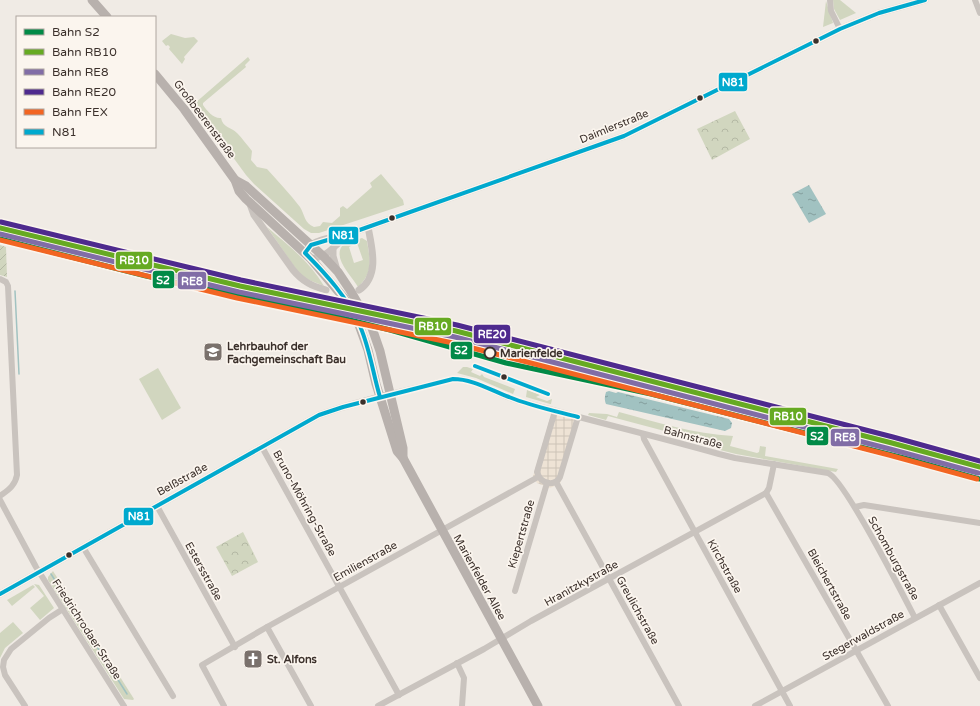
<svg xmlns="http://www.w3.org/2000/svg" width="980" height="706" viewBox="0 0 980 706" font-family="'Varela Round',sans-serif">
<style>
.grass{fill:#d1d6bf}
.park{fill:url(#park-crowns)}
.garden{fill:url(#garden-furrows)}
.plaza{fill:url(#plaza-grid)}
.water{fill:url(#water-ripples)}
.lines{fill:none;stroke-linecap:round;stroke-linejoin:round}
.stream{stroke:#a1c2c1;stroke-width:1.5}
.minor{stroke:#c9c3be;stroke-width:6}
.tertiary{stroke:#c9c3be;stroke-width:7}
.primary{stroke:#b8b1ad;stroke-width:9}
.bus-1-casing{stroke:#fbf5ee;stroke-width:7}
.bus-1{stroke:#00a9ce;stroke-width:4}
.rail-1-casing{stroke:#fbf5ee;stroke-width:8}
.rail-2-casing{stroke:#fbf5ee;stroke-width:8}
.rail-3-casing{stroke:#fbf5ee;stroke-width:8}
.rail-4-casing{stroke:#fbf5ee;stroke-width:8}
.rail-5-casing{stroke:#fbf5ee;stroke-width:8}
.rail-1{stroke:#018a47;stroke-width:5}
.rail-2{stroke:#6a2;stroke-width:5}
.rail-3{stroke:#816da6;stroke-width:5}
.rail-4{stroke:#4e2a8e;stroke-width:5}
.rail-5{stroke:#f26522;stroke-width:5}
.bus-dot{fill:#3b302b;stroke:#fbf5ee;stroke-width:1.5}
.stop-dot{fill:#fbf5ee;stroke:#3b302b;stroke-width:2}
.labels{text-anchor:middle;stroke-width:3.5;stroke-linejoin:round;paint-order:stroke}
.street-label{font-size:11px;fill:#3b302b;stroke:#fbf5ee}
.poi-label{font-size:11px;font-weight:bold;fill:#3b302b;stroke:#fbf5ee;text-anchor:start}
.stop-label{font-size:11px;font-weight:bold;fill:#3b302b;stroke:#fbf5ee;text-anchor:start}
.line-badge{stroke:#fbf5ee;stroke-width:1.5}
.badge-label{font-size:11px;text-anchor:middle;font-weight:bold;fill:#fff}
</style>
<defs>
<pattern id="park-crowns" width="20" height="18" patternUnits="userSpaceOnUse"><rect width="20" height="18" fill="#d1d6bf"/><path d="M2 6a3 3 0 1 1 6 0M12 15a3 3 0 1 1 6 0" fill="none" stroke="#b4b8a4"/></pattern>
<pattern id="garden-furrows" width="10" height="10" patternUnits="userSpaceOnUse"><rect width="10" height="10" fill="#d1d6bf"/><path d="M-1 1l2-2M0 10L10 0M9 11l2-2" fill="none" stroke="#b4b8a4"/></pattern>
<pattern id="plaza-grid" width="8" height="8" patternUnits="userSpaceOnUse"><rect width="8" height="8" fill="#eee3d5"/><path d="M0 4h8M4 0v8" fill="none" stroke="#cdc3b7"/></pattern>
<pattern id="water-ripples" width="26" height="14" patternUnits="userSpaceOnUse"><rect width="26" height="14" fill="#a1c2c1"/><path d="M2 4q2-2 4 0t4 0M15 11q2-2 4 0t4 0" fill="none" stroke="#849e9d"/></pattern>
</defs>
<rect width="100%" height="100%" fill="#f0ebe5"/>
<g class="grass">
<polygon points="833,0 840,0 856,13 840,20 834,9"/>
<polygon points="826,1 833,23 823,27"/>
<polygon points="171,34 185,38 194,37 198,41 184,57 185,59 182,64 169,49 170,47 168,45 166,46 162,41"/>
<path d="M248,57L250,60L245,65L246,67L203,103V105C207,111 214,119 221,118C223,128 231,127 237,133C242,138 247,145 252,151L251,160L257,167L267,169C278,181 290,194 300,207C305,215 304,223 314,227L320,226L323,222L332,223L340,216V208L343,206L347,209L372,187L370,183L381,174L403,200L404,205L319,233H311L304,229L254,184L246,175L194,104Z"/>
<path d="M267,227C288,245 310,262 324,286L304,278L296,269Z"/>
<path d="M362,238L367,241C370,261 374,271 358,287C351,275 333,259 342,246L352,242L353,245L349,247L354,263L363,260L356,240Z"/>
<polygon points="463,367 467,367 473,369 471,372 480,376 482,374 484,377 515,389 513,394 476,378 457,373"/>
<polygon points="158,368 181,408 162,420 139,379"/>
<polygon points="527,390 540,395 536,397 547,401 552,399 551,404 550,404 526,397"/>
<path d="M619,412C656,422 694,434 733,436L730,446L757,453L759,452L760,446L766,447L765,456L838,469L836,472L736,454L720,450L721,446L608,416L606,420L588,415L589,413L607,414L617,417Z"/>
<polygon points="53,571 134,699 133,700 124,699 48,580 48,577"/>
<polygon points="34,584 39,585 54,608 40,620 30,608 44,596"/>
<polygon points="33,585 35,587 12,606 7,600"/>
<polygon points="13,622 23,633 5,648 0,658 0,633"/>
</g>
<g class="park">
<polygon points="735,111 750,139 712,160 697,129"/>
<polygon points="243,532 258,562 232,576 216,547"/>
</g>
<polygon class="garden" points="0,245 6,247 7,277 0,275"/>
<polygon class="plaza" points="550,412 581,420 578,422 560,484 550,488 537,483 533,476 551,415"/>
<g class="water">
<polygon points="809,185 826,214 809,223 792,194"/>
<path d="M609,391L616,393L618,392L729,419L732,423L731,428L725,431L606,404C604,399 605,396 606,392Z"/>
</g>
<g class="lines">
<g class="stream">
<polyline points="15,291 19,374"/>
<polyline points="51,574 127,694"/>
</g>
<g class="minor">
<polyline points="830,0 831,11 840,29"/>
<polyline points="975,0 980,13"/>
<path d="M0,279L6,282L8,286L17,475C15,486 8,490 0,496"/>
<path d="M391,394L453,379C475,378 494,393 516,400C583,419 652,435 719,454L735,458L828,473C845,480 903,595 915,618"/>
<path d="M555,411L537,472C540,483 554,488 560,477L578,417"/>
<polyline points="643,434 644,439 790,706"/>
<polyline points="262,447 399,695"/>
<polyline points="556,482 679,706"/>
<polyline points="766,493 888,706"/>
<polyline points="0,500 36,567 124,706"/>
<polyline points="157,506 235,647"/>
<polyline points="855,507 864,505 980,523"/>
<polyline points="83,547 173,696"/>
<polyline points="515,591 547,483"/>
<polyline points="939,605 980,678"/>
<polyline points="267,627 311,706"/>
<polyline points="457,663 464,678 462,706"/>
<polyline points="25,706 5,675 3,667 4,660 11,649 49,618 63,609"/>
<polyline points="224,706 202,665 267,627 538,477"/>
<polyline points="378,706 484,649 531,621 766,493 769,488 774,464"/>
<polyline points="755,706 980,583"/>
</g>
<g class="tertiary">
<path d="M250,204L254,215L293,270C303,282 312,286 326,290"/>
<path d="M308,248C315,239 340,236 351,233L624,136L840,29L879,13L925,0"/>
<polyline points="333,249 333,256 337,270"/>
<path d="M311,259C332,255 331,247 347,236"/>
<path d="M359,290C380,276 372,248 368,227"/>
<polyline points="0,594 319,415 343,407 391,394"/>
</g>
<g class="primary">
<polyline points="92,0 107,17"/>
<polyline points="155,74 184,109 235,180 239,191 246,199 311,259 344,298 359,325 368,350 376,384 397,451 403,458 538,706"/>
<polyline points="235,180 246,186 323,256 338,272 350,290 372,328 380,351 403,448 403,458"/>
</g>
<g class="bus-1-casing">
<g id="bus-1">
<polyline points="475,366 548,394"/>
<path d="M380,397C373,374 370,349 360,326C348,298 326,274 305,253L311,245L351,233L624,136L840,29L879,13L925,0"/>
<path d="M0,594L319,415L343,407L453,379C473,379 490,390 509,397C531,406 555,411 578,417"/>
</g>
</g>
<use href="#bus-1" class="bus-1"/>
<g class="rail-1-casing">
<polyline id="rail-1" points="0,239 146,276 338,317 390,330 506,363 651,394 912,460 980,479"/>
</g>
<g class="rail-2-casing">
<polyline id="rail-2" points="0,228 240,286 456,331 892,443 980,467"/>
</g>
<g class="rail-3-casing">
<polyline id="rail-3" points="0,234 239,292 455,337 890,449 978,473"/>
</g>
<g class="rail-4-casing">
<polyline id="rail-4" points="1,222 241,280 457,325 893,437 980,461"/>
</g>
<g class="rail-5-casing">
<polyline id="rail-5" points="0,240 237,298 453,343 889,455 977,479"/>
</g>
<use href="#rail-1" class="rail-1"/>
<use href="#rail-2" class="rail-2"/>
<use href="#rail-3" class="rail-3"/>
<use href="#rail-4" class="rail-4"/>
<use href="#rail-5" class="rail-5"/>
</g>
<defs>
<g id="university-square" transform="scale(1)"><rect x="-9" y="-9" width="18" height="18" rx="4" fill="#7a716c" stroke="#fbf5ee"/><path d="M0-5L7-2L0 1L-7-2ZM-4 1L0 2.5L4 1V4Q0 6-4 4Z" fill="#fff"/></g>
<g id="church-square" transform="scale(1)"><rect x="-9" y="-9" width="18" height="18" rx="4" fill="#7a716c" stroke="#fbf5ee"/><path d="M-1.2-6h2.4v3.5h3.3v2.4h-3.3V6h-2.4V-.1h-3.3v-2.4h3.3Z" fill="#fff"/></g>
</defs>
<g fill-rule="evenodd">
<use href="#university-square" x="213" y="352"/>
<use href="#church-square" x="253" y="659"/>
</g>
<g class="bus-dot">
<circle cx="816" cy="41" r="3.5"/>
<circle cx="700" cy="98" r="3.5"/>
<circle cx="392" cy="218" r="3.5"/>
<circle cx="504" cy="377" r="3.5"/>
<circle cx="363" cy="402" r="3.5"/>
<circle cx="69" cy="555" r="3.5"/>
</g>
<circle class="stop-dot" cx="490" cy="353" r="5.5"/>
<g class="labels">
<g class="street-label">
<text transform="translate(205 119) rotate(53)" y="4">Großbeerenstraße</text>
<text transform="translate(614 126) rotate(-22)" y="4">Daimlerstraße</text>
<text transform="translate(693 437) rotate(15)" y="4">Bahnstraße</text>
<text transform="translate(182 479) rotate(-29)" y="4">Belßstraße</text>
<text transform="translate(305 503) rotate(61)" y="4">Bruno-Möhring-Straße</text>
<text transform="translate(521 534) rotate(-74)" y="4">Kiepertstraße</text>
<text transform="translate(894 558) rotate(61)" y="4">Schomburgstraße</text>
<text transform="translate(365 561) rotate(-29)" y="4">Emilienstraße</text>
<text transform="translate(725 566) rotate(61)" y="4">Kirchstraße</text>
<text transform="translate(204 571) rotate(61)" y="4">Estersstraße</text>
<text transform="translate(480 577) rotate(61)" y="4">Marienfelder Allee</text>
<text transform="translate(581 583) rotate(-29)" y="4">Hranitzkystraße</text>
<text transform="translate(830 584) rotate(61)" y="4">Bleichertstraße</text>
<text transform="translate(638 610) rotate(61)" y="4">Greulichstraße</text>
<text transform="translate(87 629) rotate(57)" y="4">Friedrichrodaer Straße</text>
<text transform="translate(863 635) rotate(-29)" y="4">Stegerwaldstraße</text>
</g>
<g class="poi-label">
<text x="227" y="350">Lehrbauhof der<tspan x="227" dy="13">Fachgemeinschaft Bau</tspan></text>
<text x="267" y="663">St. Alfons</text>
</g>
<g class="stop-label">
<text x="500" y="357">Marienfelde</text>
</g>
</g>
<g class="line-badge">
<rect x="718" y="72" width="30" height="20" rx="4" fill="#00a9ce"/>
<rect x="328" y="226" width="31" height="19" rx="4" fill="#00a9ce"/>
<rect x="115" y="251" width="38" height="19" rx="4" fill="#6a2"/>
<rect x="152" y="270" width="23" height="19" rx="4" fill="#018a47"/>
<rect x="177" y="271" width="30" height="19" rx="4" fill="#816da6"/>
<rect x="414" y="317" width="38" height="19" rx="4" fill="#6a2"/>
<rect x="473" y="324" width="38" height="20" rx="4" fill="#4e2a8e"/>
<rect x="450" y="341" width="23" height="19" rx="4" fill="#018a47"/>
<rect x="769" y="407" width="38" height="19" rx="4" fill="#6a2"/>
<rect x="806" y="426" width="23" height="20" rx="4" fill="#018a47"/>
<rect x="830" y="428" width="30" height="19" rx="4" fill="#816da6"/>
<rect x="123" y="507" width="31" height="19" rx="4" fill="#00a9ce"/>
</g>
<g class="badge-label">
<text x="733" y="86">N81</text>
<text x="343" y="239">N81</text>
<text x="134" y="264">RB10</text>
<text x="163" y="284">S2</text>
<text x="192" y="285">RE8</text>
<text x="433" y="330">RB10</text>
<text x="492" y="338">RE20</text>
<text x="461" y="354">S2</text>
<text x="788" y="420">RB10</text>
<text x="817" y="440">S2</text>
<text x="845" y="441">RE8</text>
<text x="139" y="520">N81</text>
</g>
<rect x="16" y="16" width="140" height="132" fill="#fbf5ee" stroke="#aea6a0"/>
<rect x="24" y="29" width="20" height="6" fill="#018a47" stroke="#aea6a0"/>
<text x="52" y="36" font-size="12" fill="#3b302b">Bahn S2</text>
<rect x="24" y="49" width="20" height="6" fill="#66aa22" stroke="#aea6a0"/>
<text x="52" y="56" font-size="12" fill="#3b302b">Bahn RB10</text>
<rect x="24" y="69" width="20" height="6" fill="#816da6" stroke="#aea6a0"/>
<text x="52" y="76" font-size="12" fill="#3b302b">Bahn RE8</text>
<rect x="24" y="89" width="20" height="6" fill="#4e2a8e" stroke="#aea6a0"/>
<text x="52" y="96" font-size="12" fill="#3b302b">Bahn RE20</text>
<rect x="24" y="109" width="20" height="6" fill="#f26522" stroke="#aea6a0"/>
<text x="52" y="116" font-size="12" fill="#3b302b">Bahn FEX</text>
<rect x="24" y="129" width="20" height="6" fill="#00a9ce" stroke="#aea6a0"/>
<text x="52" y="136" font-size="12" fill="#3b302b">N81</text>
</svg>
